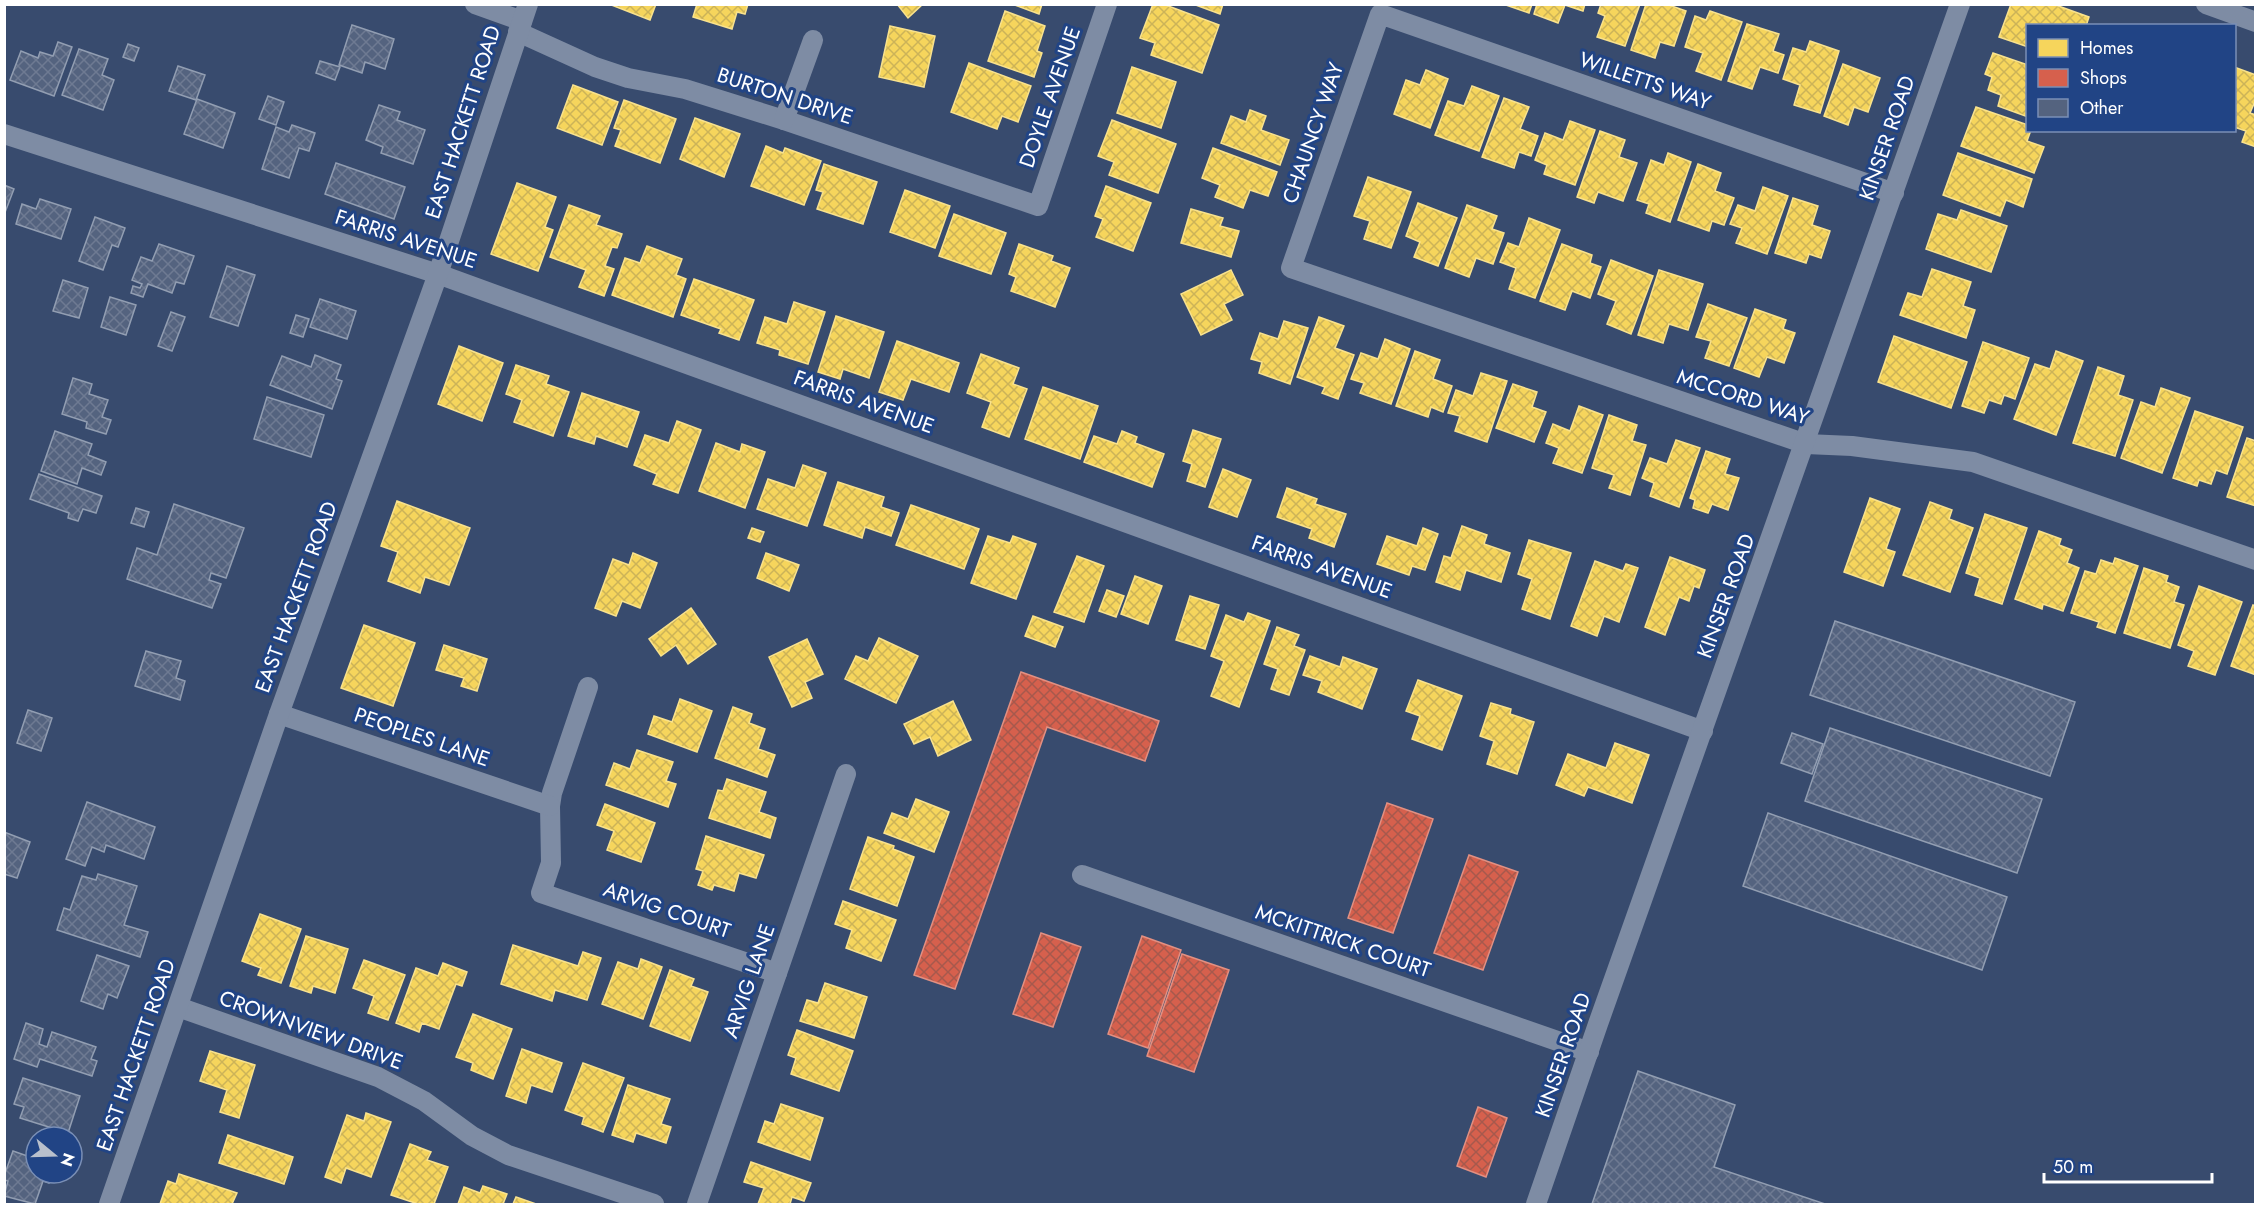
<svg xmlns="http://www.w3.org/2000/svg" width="2260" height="1209" viewBox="0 0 2260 1209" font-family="Jost,sans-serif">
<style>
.homes{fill:url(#homes-cross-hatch);stroke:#f9e28d;stroke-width:1.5}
.shops{fill:url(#shops-cross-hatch);stroke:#e29082;stroke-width:1.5}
.building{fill:url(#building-cross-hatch);stroke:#929eb2;stroke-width:1.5}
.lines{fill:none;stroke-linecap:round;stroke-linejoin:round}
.street{stroke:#7e8ca4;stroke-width:20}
.labels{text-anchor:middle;stroke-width:6;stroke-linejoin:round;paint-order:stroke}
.street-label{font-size:21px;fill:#fff;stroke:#214485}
</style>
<defs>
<pattern id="homes-cross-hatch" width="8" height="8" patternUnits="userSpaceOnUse" patternTransform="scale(1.5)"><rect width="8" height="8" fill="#f6d55c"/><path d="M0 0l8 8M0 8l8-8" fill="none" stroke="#ccb358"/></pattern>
<pattern id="shops-cross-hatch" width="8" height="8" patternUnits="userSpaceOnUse" patternTransform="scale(1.5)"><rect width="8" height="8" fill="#d6604d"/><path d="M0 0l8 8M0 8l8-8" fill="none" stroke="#a6594d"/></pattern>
<pattern id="building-cross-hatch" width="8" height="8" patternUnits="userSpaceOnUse" patternTransform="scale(1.5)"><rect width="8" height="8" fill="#54637f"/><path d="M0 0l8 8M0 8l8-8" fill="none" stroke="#6e7a92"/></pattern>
</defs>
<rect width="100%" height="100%" fill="#384b6e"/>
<g class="homes">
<polygon points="609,4 656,4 650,20"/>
<polygon points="697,4 748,4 745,14 737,12 732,29 693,17"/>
<polygon points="897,4 923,4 908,18"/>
<polygon points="1012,4 1042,4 1039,14"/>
<polygon points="1153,4 1163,4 1219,25 1202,73 1151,55 1155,43 1140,38"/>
<polygon points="1193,4 1223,4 1220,14"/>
<polygon points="1503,4 1532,4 1529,13"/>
<polygon points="1537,4 1585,4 1583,11 1565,5 1558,23 1534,14"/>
<polygon points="1601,4 1640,4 1625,46 1597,37 1605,16 1598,13"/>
<polygon points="1646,4 1666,4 1686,11 1674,46 1660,42 1655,58 1631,50"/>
<polygon points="2011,4 2053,4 2089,17 2086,26 2028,26 2028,47 1999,37"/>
<polygon points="1005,11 1045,26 1037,51 1042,53 1034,77 988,61"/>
<polygon points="1710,11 1742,22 1721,80 1696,71 1703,53 1685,47 1695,16 1706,20"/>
<polygon points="1747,24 1779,34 1773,51 1784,55 1778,73 1760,67 1752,89 1728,81"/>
<polygon points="890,26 935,36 924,87 879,77"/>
<polygon points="1810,41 1839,51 1820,113 1794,105 1800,85 1783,79 1793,48 1806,52"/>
<polygon points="1993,53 2028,65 2028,117 1998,106 2001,95 1988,90 1992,77 1985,74"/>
<polygon points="969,63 1031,86 1018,122 1002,116 997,129 951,112"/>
<polygon points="1843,64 1880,78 1868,112 1854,107 1848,125 1824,116"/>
<polygon points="1132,67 1176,82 1161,128 1117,113"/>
<polygon points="2234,67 2256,75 2256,99 2250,113 2256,115 2256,147 2242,142 2246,131 2234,127"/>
<polygon points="1426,70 1448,79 1430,128 1394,114 1406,80 1420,85"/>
<polygon points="573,85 618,102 602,145 557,128"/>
<polygon points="1472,86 1499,96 1479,151 1435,135 1448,101 1464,106"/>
<polygon points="1504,98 1529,107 1520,129 1538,136 1531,156 1519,152 1514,168 1482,157"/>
<polygon points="624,100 676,119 660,163 615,146 621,130 614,128"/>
<polygon points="1976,107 2028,125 2028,130 2031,130 2027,141 2044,147 2034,173 1961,146"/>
<polygon points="1250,110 1266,116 1261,130 1289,140 1280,165 1221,143 1231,116 1246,122"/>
<polygon points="695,118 740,134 724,177 680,159"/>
<polygon points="1112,120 1176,144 1158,193 1109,175 1114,162 1098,156"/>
<polygon points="1570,121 1595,130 1575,185 1544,174 1547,165 1535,160 1545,133 1563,140"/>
<polygon points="1600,131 1625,140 1619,157 1637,163 1623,201 1598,192 1594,203 1577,197"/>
<polygon points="766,146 783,153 785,148 821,161 804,205 751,186"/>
<polygon points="1213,148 1277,172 1268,196 1250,190 1243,208 1215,197 1220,185 1202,178"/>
<polygon points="1668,153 1691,162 1670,222 1646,213 1649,204 1637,200 1651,160 1664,165"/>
<polygon points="1958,153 2032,179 2023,207 2006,200 2000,216 1943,195"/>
<polygon points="824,164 877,182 863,224 817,209 823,192 816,190"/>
<polygon points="1698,164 1721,173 1715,191 1734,198 1724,225 1712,221 1709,231 1678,220"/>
<polygon points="1368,177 1411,192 1391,248 1364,239 1370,221 1354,216"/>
<polygon points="517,183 556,197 545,227 553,230 538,271 491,254"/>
<polygon points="1106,186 1151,203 1133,251 1096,237 1103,219 1095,216"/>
<polygon points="1763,187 1788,196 1767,254 1736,243 1742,228 1730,224 1738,205 1755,211"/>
<polygon points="905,190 950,206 935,248 890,232"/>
<polygon points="1793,198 1818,206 1812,225 1830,231 1821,258 1809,254 1806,263 1775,253"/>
<polygon points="1418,203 1457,218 1438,266 1414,257 1420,242 1406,236"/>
<polygon points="569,205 600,216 596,225 622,234 617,248 612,247 605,266 614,269 604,296 579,287 586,270 550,257"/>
<polygon points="1467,205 1497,216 1492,229 1504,233 1493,264 1476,258 1469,277 1445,268"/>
<polygon points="1191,209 1223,218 1220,226 1239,231 1231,257 1181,243"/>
<polygon points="1961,210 2007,226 1991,272 1926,249 1938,214 1957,220"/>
<polygon points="954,214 1006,233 991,274 939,256"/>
<polygon points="1529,218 1560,230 1535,298 1509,289 1516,268 1500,262 1508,243 1519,247"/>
<polygon points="1019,244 1053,256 1051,261 1070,268 1055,307 1011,291 1016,277 1009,274"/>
<polygon points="1562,244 1592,255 1590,263 1601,267 1590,298 1572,291 1565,310 1540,301"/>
<polygon points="647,246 682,259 676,275 686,279 673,317 612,295 625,258 640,263"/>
<polygon points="1611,260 1653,276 1631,334 1607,324 1616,301 1598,294"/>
<polygon points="1932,269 1971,282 1963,306 1975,310 1966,338 1900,315 1908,293 1922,297"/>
<polygon points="1231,270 1243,295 1224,304 1232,320 1201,335 1181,294"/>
<polygon points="1659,270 1703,284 1688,330 1669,324 1663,343 1638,335"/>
<polygon points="694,279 754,300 739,340 719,333 721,329 681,315"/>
<polygon points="794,302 825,312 808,364 779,355 780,350 757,343 765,317 787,324"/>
<polygon points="1708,304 1747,318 1729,366 1705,358 1711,341 1696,337"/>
<polygon points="1755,309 1786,320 1783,329 1795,333 1784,363 1767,357 1759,377 1734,368"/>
<polygon points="836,316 884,332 869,378 843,369 840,379 818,372"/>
<polygon points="1319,317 1344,326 1335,348 1354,355 1338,399 1322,393 1325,387 1297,377"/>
<polygon points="1284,321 1308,328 1290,384 1259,373 1262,362 1251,359 1260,333 1278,339"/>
<polygon points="1894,336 1967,362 1951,408 1878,382"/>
<polygon points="1385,339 1410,349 1391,404 1360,393 1364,383 1351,379 1361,353 1378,359"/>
<polygon points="897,341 959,363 949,392 911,379 903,400 879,392"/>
<polygon points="1983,342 2029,358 2015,399 2004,395 2001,404 1989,400 1984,413 1962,406"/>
<polygon points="459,346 503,363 482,421 438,404"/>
<polygon points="1415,351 1440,360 1433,379 1452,386 1443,412 1431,407 1428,417 1396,406"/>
<polygon points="2056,351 2083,361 2056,435 2014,419 2035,364 2050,369"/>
<polygon points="981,354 1019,368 1013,384 1027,389 1009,437 982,427 991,402 967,393"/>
<polygon points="516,365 549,376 546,384 569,392 553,436 514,422 522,400 506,394"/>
<polygon points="2098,367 2124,376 2118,395 2133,400 2115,456 2073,443"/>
<polygon points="1481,373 1507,381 1487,442 1455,431 1460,416 1448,413 1456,390 1473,396"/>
<polygon points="1513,384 1537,392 1532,407 1546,412 1534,442 1496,428"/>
<polygon points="1043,387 1098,406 1080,459 1025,439"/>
<polygon points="2161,388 2190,398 2162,473 2121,458 2141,402 2155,407"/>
<polygon points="582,393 639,412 627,447 596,436 594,444 568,436"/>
<polygon points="1579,406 1603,415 1582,473 1553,463 1559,448 1546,443 1553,424 1570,431"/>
<polygon points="2195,411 2243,427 2227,474 2216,470 2211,484 2199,480 2197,486 2173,478"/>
<polygon points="1609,415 1637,425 1632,441 1646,445 1630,495 1609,488 1614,475 1592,468"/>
<polygon points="677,421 701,430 678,493 653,484 657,474 634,465 645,435 669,443"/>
<polygon points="1193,430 1221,439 1205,487 1187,481 1192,464 1183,461"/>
<polygon points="1122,431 1137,437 1135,443 1164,454 1152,487 1084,462 1094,436 1117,444"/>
<polygon points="2247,438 2256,441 2256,506 2227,497"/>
<polygon points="1676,440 1700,448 1679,507 1650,496 1654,483 1642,478 1650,458 1667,464"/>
<polygon points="716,443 740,452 742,444 765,452 745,508 699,491"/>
<polygon points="1706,451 1730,459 1725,474 1739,478 1728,510 1712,504 1708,513 1693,508 1695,500 1690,498"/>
<polygon points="803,465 826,473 807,526 757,509 768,479 795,488"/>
<polygon points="1223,469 1251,480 1237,517 1209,507"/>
<polygon points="838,482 884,497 881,507 899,513 891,536 865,527 862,538 824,525"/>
<polygon points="1287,488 1317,499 1315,504 1346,514 1334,547 1309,538 1312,529 1277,517"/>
<polygon points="1870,498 1900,509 1886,549 1895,552 1883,586 1844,572"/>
<polygon points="397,501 470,528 449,585 425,577 420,593 388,581 398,552 381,546"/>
<polygon points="1930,502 1952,510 1949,519 1973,528 1950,592 1903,575"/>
<polygon points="911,505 979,529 964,569 896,545"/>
<polygon points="1985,514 2027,528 2002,604 1975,595 1980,578 1966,573"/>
<polygon points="1462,526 1487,535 1484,544 1510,553 1501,582 1466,570 1460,590 1436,582 1444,556 1451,558"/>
<polygon points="752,528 764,532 760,542 748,538"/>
<polygon points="1423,528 1438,534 1425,570 1412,566 1409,575 1377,564 1387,536 1417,546"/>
<polygon points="2039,531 2061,539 2059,545 2072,550 2067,563 2079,568 2063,611 2043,604 2042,609 2015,599"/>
<polygon points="988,536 1010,543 1013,536 1036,544 1016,599 971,583"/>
<polygon points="1529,540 1571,553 1550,619 1522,609 1532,579 1518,574"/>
<polygon points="633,553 657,563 640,608 622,601 616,616 595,608 613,559 629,565"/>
<polygon points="766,553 799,565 789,591 757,578"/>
<polygon points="1077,556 1104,566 1084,622 1054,612"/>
<polygon points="1670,557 1705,570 1699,588 1694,586 1689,601 1679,597 1665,635 1645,627"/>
<polygon points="2115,558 2138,566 2115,633 2097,627 2099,622 2071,613 2085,571 2096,574 2101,560 2113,564"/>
<polygon points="1595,561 1623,571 1626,564 1638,568 1619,622 1604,616 1597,636 1571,626"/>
<polygon points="2144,568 2168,576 2166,582 2179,587 2174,602 2184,605 2170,648 2124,633"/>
<polygon points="1135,576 1162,586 1148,624 1121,614"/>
<polygon points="2199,586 2242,602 2215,675 2188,666 2194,651 2178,645"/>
<polygon points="1107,590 1124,596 1116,617 1099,611"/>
<polygon points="1190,596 1219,605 1205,649 1176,640"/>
<polygon points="2253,605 2256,606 2256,675 2231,666"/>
<polygon points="691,608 716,644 688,664 676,645 661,656 649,639"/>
<polygon points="1248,613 1270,621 1239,707 1211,696 1224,661 1211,656 1226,615 1244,622"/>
<polygon points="1033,616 1063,627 1055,647 1025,636"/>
<polygon points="364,625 415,643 393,706 341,688"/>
<polygon points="1277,627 1299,635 1294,646 1305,650 1289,695 1271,689 1278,669 1264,664"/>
<polygon points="879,638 918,656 896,703 845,679 856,656 868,661"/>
<polygon points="807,639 823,674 805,682 812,698 792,707 769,657"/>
<polygon points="444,645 487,659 477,691 461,686 464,678 436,670"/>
<polygon points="1310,656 1340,667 1343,657 1377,669 1362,709 1318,692 1322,681 1303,675"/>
<polygon points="1418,680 1462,696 1442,750 1412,739 1420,716 1406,711"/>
<polygon points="680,699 712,711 697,752 648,734 654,716 672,722"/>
<polygon points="953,701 971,740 938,756 930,737 914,744 904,724"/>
<polygon points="1491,703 1511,709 1510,714 1534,722 1517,774 1487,764 1494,741 1480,736"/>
<polygon points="733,707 752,714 749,723 765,729 758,749 775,755 767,777 715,758"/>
<polygon points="1615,743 1649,755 1632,803 1588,787 1584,796 1556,785 1568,754 1606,768"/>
<polygon points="637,750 673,762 666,781 676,784 668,807 606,785 614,763 630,769"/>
<polygon points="727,779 766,792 759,812 776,818 770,838 709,818 718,790 723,791"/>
<polygon points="916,799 949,812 934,852 884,833 892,813 908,819"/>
<polygon points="605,804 655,823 641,862 607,850 614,831 597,825"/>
<polygon points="706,836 764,855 756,878 739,873 734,891 714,885 712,890 698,885 703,871 696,869"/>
<polygon points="868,837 894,846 893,849 914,857 897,906 850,889"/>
<polygon points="843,901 896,920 881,961 846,948 852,930 835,924"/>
<polygon points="260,914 301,929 281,983 258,975 261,968 242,961"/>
<polygon points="306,936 348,949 335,993 313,986 311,993 290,986"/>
<polygon points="513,945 578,966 583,952 601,958 587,1000 555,990 552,1001 501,984"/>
<polygon points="641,959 662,967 643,1019 602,1004 618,962 638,969"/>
<polygon points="364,960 405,975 388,1020 368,1013 374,996 353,988"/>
<polygon points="443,963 467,972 462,986 456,984 439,1029 422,1023 419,1032 396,1023 416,968 438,976"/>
<polygon points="670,970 694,979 691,986 708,992 690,1041 650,1026"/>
<polygon points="825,983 867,997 854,1038 800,1021 807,1000 818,1003"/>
<polygon points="473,1014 512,1029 493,1079 471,1070 473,1063 456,1057"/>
<polygon points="797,1030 853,1051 839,1091 791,1074 796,1058 788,1055"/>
<polygon points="522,1049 562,1063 552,1092 531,1085 526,1103 506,1096"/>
<polygon points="210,1051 255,1065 239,1118 220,1112 227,1090 200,1081"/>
<polygon points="583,1063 624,1078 603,1132 582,1124 584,1117 565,1110"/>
<polygon points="628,1085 670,1099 661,1124 671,1127 666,1143 636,1133 633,1142 612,1135"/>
<polygon points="781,1104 823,1118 810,1160 758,1142 765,1121 774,1124"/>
<polygon points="366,1113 391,1122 371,1177 346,1168 341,1183 325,1177 347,1115 364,1121"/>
<polygon points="228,1135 293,1157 284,1184 219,1163"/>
<polygon points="410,1144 431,1152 427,1160 448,1167 434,1204 418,1204 391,1195"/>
<polygon points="751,1162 811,1183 804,1201 792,1197 790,1204 758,1204 764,1188 744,1182"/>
<polygon points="179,1174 237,1193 232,1204 160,1204 168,1181 176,1184"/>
<polygon points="483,1186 507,1194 503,1204 458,1204 464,1187 480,1193"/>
<polygon points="516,1197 536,1204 513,1204"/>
</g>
<g class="shops">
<polygon points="1021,672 1159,721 1145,761 1047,727 955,989 914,975"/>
<polygon points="1387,803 1433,819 1393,933 1348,918"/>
<polygon points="1469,855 1518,872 1483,970 1434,953"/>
<polygon points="1041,933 1081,947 1053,1027 1013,1014"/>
<polygon points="1142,936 1181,950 1148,1048 1108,1034"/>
<polygon points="1182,954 1229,970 1194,1072 1147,1056"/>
<polygon points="1478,1107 1507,1118 1486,1177 1457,1166"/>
</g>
<g class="building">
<polygon points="352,25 394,39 385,69 365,62 362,73 339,65"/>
<polygon points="58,42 72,47 54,96 10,80 21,51 38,58 40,52 53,56"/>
<polygon points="128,44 139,48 134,61 123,57"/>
<polygon points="79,49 108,59 102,75 114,80 103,110 62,95"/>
<polygon points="320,61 340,67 335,80 316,73"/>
<polygon points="178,66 205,75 196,100 169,91"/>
<polygon points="268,96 284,102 276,125 259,119"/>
<polygon points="197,99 235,113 223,148 184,134"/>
<polygon points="379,105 400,112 397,120 425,130 413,164 381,153 383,147 366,140"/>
<polygon points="292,125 315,133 309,151 299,148 289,178 262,169 276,127 289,132"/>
<polygon points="336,163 405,187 394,219 325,194"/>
<polygon points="4,185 14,189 4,215"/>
<polygon points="40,199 71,209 61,239 16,224 22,204 36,209"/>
<polygon points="95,217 125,228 118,247 112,245 103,270 79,261"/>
<polygon points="159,244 194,256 184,284 176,282 172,293 148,284 143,297 131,293 133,286 140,288 142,284 132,280 141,257 152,261"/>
<polygon points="227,266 255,275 238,326 210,317"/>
<polygon points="63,280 88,288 79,318 53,311"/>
<polygon points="110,297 136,305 126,335 101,327"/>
<polygon points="320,299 356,311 347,339 310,327"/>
<polygon points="171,312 185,317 172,351 158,346"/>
<polygon points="296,315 309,319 303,337 290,333"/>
<polygon points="315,355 341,365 336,379 342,381 332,409 270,385 282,356 311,367"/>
<polygon points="73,378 92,384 89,394 108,400 102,417 111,420 106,434 86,428 87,422 62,414"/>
<polygon points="267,397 324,415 311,457 254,439"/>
<polygon points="55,431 92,444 88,455 106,462 101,475 82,468 77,484 41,471"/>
<polygon points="39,474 102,496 96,513 83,509 78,521 68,518 69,513 30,499"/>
<polygon points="174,504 244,528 226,578 211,573 209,580 221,584 212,608 127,579 137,548 157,555"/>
<polygon points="136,508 149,512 144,527 131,523"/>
<polygon points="1835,621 2075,702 2050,776 1810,695"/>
<polygon points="146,651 181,661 176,678 185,681 180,700 135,686"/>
<polygon points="28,710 52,718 41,751 17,743"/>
<polygon points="1830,728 2042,799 2017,873 1805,801"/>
<polygon points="1792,733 1823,744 1812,774 1781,763"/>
<polygon points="87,802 155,827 144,859 106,845 104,852 92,847 85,866 66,859"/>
<polygon points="1768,813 2007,897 1982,970 1743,886"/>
<polygon points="4,832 30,842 17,878 4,874"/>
<polygon points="98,874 137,886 124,925 148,932 140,957 57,930 64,908 70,910 82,876 96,880"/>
<polygon points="97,955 129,966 117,998 108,994 103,1009 81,1001"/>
<polygon points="26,1023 43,1029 39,1044 47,1047 52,1032 96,1047 91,1059 97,1061 92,1076 40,1059 37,1067 14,1059"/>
<polygon points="1638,1071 1735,1105 1714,1167 1825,1204 1592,1204"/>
<polygon points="23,1078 80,1096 68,1133 20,1118 24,1107 14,1104"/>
<polygon points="13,1151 36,1159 36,1173 52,1173 49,1183 43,1181 35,1204 4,1196 8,1181 4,1180 4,1176"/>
</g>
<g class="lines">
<g class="street">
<polyline points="475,4 522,21"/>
<polyline points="2206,4 2256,22"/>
<polyline points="518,32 595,67 628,78 685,89 784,120 1038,206 1107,4"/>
<polyline points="784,120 813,40"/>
<polyline points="4,134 438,274 1703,731"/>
<polyline points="1894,193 1380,14 1291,268 1806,444 1852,446 1973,462 2256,560"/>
<polyline points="588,687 552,793 550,806 551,863 541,893 777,973"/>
<polyline points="279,714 550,806"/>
<polyline points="1082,875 1589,1052"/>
<polyline points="178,1007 378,1077 424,1101 472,1136 508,1155 654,1204"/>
<polyline points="109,1204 279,714 438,274 528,4"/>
<polyline points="697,1204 846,774"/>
<polyline points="1536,1204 1598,1024 1960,4"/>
</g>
</g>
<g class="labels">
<g class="street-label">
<text transform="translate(1645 81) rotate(19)" y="7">WILLETTS WAY</text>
<text transform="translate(785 96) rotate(18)" y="7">BURTON DRIVE</text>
<text transform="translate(1050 97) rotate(-71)" y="7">DOYLE AVENUE</text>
<text transform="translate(463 122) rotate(-72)" y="7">EAST HACKETT ROAD</text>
<text transform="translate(1313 133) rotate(-71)" y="7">CHAUNCY WAY</text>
<text transform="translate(1887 138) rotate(-71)" y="7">KINSER ROAD</text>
<text transform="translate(406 239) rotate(18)" y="7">FARRIS AVENUE</text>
<text transform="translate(1743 397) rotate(18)" y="7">MCCORD WAY</text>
<text transform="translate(864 402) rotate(20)" y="7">FARRIS AVENUE</text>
<text transform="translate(1322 567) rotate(20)" y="7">FARRIS AVENUE</text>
<text transform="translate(1726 596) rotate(-70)" y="7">KINSER ROAD</text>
<text transform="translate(296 597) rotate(-70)" y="7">EAST HACKETT ROAD</text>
<text transform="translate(422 737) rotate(19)" y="7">PEOPLES LANE</text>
<text transform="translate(667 910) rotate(19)" y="7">ARVIG COURT</text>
<text transform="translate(1343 941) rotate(19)" y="7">MCKITTRICK COURT</text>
<text transform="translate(749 981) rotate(-71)" y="7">ARVIG LANE</text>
<text transform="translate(311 1030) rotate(20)" y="7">CROWNVIEW DRIVE</text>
<text transform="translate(136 1055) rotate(-71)" y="7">EAST HACKETT ROAD</text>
<text transform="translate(1563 1055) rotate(-71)" y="7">KINSER ROAD</text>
</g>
</g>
<rect width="2260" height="1209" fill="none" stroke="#ffffff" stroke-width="12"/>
<rect x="2026" y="24" width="210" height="108" fill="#214485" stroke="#7a8fb6" stroke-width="1.5"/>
<rect x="2038" y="39" width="30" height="18" fill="#f6d55c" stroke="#7a8fb6" stroke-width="1.5"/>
<text x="2080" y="54" font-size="18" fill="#ffffff">Homes</text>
<rect x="2038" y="69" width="30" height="18" fill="#d6604d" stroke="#7a8fb6" stroke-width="1.5"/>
<text x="2080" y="84" font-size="18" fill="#ffffff">Shops</text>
<rect x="2038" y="99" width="30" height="18" fill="#54637f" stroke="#7a8fb6" stroke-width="1.5"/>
<text x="2080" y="114" font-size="18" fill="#ffffff">Other</text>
<g transform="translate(54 1155) rotate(109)"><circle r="28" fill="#214485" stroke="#7a8fb6" stroke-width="1.5"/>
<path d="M0-4.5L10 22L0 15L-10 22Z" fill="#b9c0cc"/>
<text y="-9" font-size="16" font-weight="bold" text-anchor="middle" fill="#ffffff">N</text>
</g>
<path d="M2044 1173v9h168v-9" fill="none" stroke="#ffffff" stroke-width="3"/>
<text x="2053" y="1173" font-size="18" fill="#ffffff" stroke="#214485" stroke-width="4.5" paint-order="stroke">50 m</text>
</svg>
